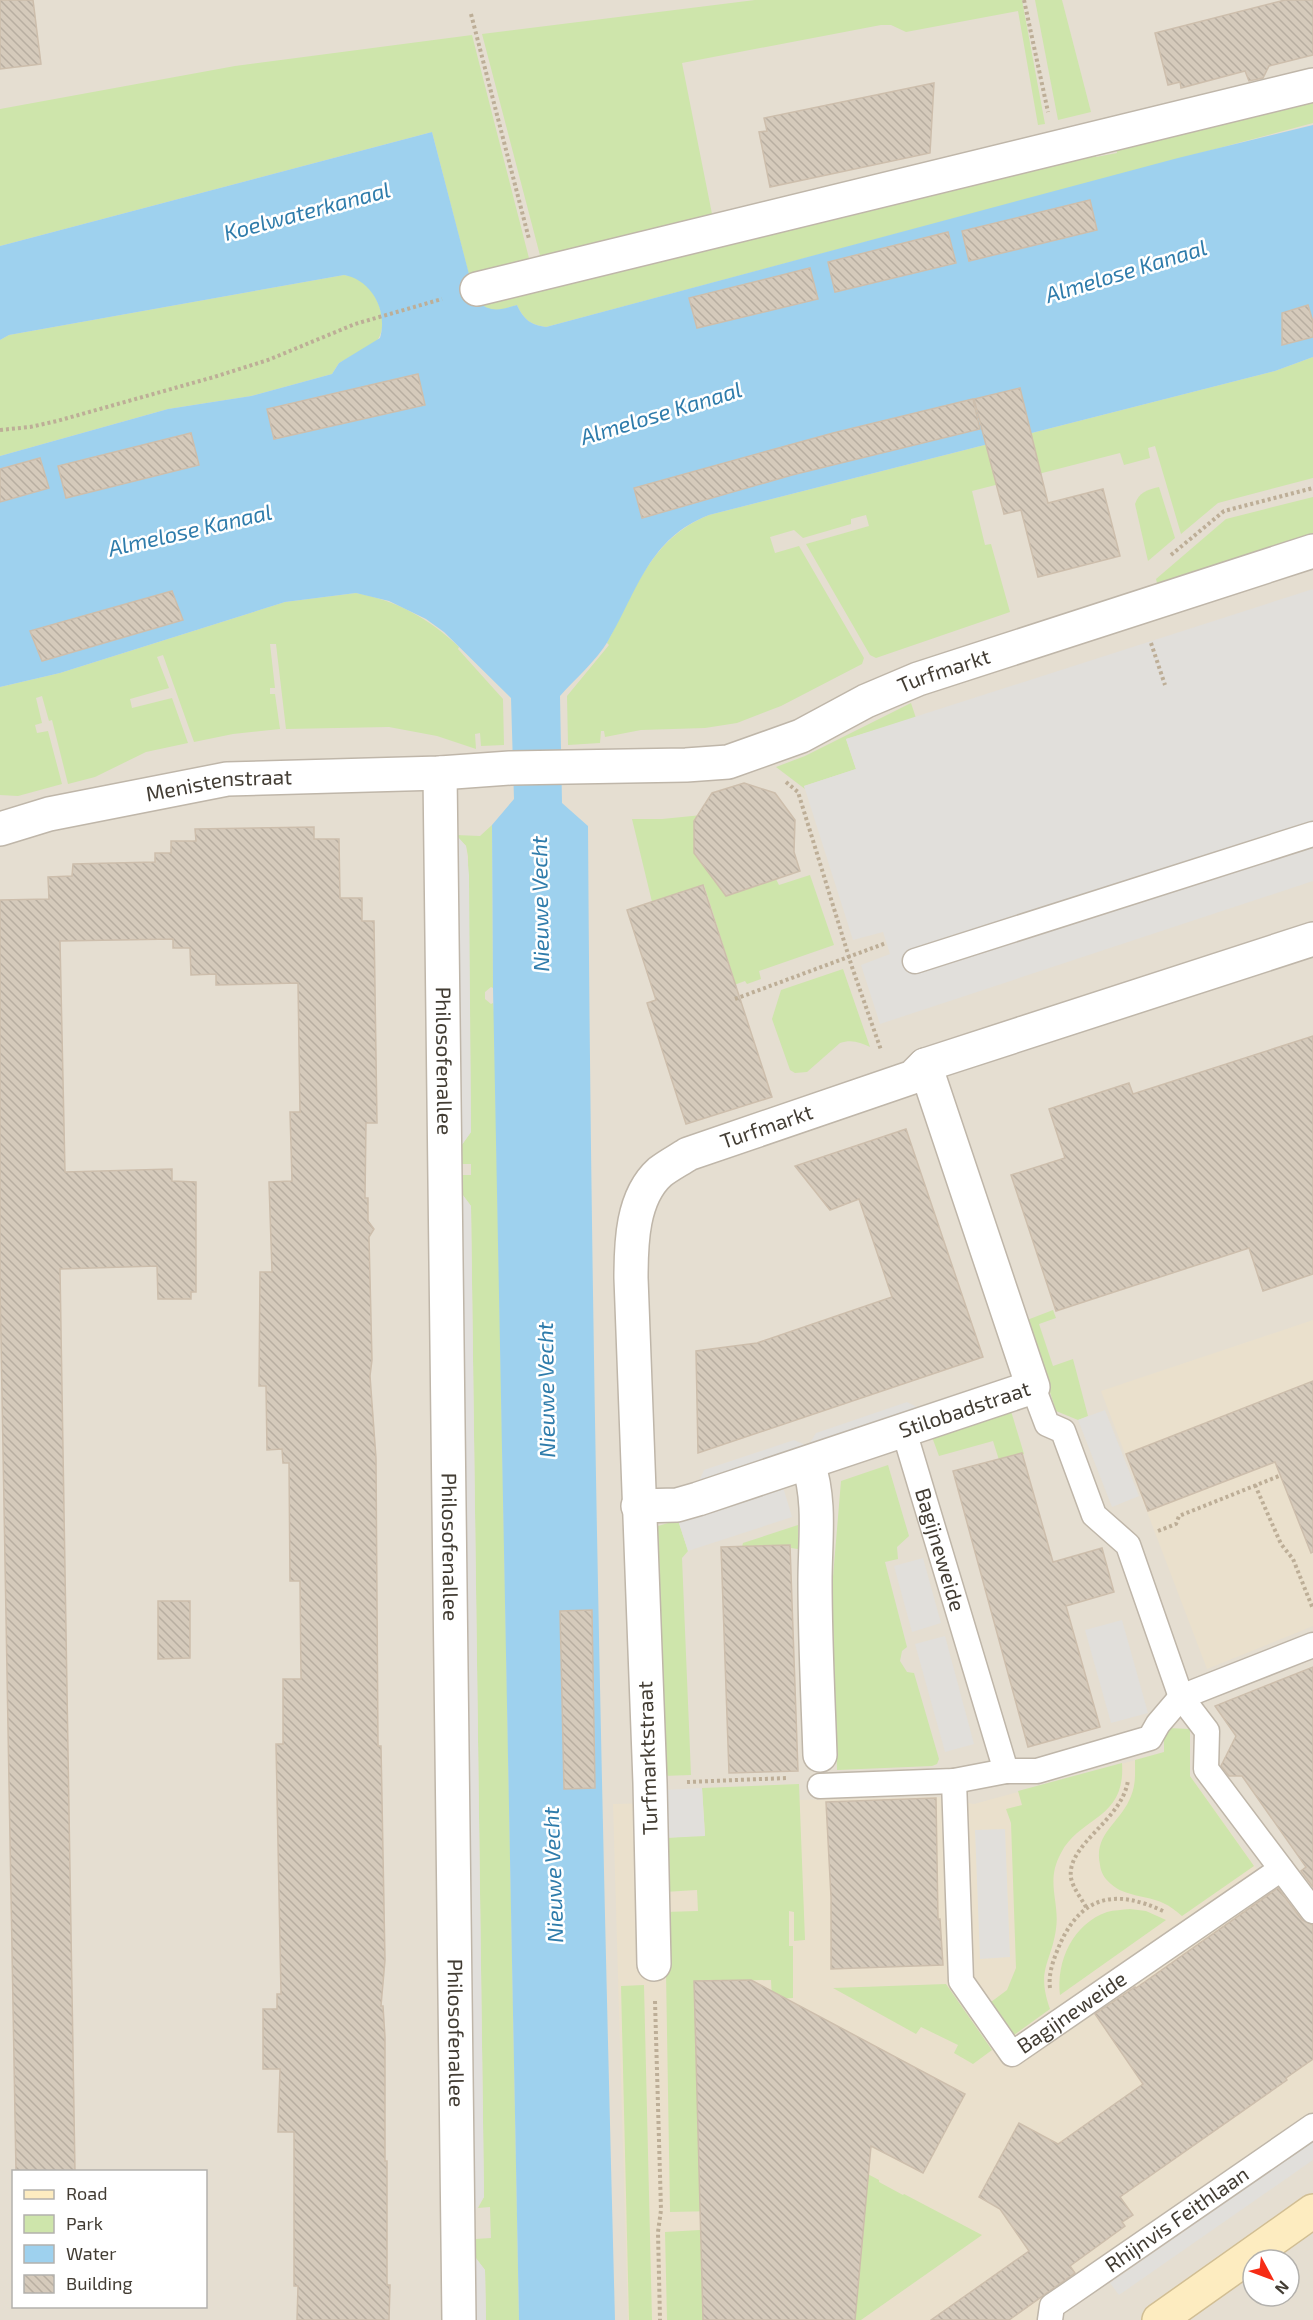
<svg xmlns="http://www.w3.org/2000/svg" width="1313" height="2320" viewBox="0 0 1313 2320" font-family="'Exo 2',sans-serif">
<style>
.residential{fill:#e5ded1;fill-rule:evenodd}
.education{fill:#eae0cc}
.green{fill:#cee5ab}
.parking{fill:#e1dfdb}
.water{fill:#9ed1ee}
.building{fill:url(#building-back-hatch);stroke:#cdbeac;stroke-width:1.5}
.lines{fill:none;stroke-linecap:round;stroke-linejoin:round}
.lane-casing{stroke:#bfb6a9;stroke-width:27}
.street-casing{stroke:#bfb6a9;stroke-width:36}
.secondary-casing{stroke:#d1be93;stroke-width:36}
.path{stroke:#bdae97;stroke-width:4;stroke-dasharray:3 3;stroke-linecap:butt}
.lane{stroke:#fff;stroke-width:24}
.street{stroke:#fff;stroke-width:33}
.secondary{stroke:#fdecc0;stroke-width:33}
.labels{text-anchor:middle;stroke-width:5;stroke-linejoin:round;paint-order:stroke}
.street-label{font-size:21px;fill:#423c33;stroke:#fff}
.water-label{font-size:22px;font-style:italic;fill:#2f7cab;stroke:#fff}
</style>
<defs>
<pattern id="building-back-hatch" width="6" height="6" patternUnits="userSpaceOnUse" patternTransform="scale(1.5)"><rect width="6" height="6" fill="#d5cabb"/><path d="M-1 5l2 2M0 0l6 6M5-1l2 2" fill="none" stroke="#b8aea1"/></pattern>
</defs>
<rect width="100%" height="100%" fill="#f1ece3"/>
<path class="residential" d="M0,0H1313V2320H0ZM14,2172H206V2306H14ZM1253,2260H1289V2296H1253Z"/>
<g class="education">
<polygon points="1313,1320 1313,1626 1207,1669 1101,1391"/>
<polygon points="1172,1750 1313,1948 1313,2126 1038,2320 628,2320 613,1804 937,1797 974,1804"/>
</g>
<g class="green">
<polygon points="755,0 1022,0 1045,124 1038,125 1018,11 906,32 891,25 881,25 682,63 713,219 542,263 482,34"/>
<polygon points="1035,0 1062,0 1091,112 1058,120"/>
<polygon points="472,35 531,266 470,279 432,132 0,246 0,109 235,66"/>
<path d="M1313,96V123L546,327C531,325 524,320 517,305C499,311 492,314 476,301L1094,150L1096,157L1117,153L1116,145Z"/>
<path d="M344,275C351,276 357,277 363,282C378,293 391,327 375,343L339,363L332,374L251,396L168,409L0,456V340L9,335Z"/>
<path d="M1313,357V478L1218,503L1181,534L1155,446L1148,448L1150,458L1124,465L1120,453L972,491L985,545L991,544L1010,612L876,658L870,655L806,544L869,526L866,515L851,519V524L803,538L794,530L770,537L775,553L799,546L864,658L862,664L781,706L737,723L705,728L641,730L605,737L604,731H601L600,743L568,745L567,696L609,645L607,643C634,592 651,538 709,515L1275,371Z"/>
<path d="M1159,487L1175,538L1148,561L1135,504C1139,492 1147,490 1159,487Z"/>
<polygon points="1313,497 1313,533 1157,583 1156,579 1226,519"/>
<path d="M356,593C396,600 430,619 459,647L458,649L503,699L504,745L481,746L480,733L475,734L476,749L437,736L389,727L286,729L276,644H270L275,688H270V694H275L280,729L233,734L194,742L163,655L157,657L169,688L130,699L132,708L172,698L188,743L146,752L95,777L68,784L52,720L49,721L42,696L36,698L42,723L35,725L37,733L48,731L62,784L18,796L0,795V687L60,673L285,602Z"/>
<polygon points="911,703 916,718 846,739 856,769 804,786 805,789 776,767 805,756"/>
<polygon points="712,814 745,890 776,879 779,885 810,875 834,945 759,971 761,979 747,984 745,981 734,985 733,976 704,885 652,902 632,819 662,819"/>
<polygon points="492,825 493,988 491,987 485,992 485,999 491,1004 493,1003 494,1012 519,2320 486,2320 485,2270 475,2257 475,2239 491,2238 490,2207 478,2208 484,2197 471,1206 462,1194 461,1175 471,1175 471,1164 461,1164 461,1146 471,1132 468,856 466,846 456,835 480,836"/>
<path d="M843,969L870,1047C860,1042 851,1039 840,1043L807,1072L795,1073L790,1070L772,1019L781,990Z"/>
<polygon points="1053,1310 1056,1318 1039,1324 1053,1366 1073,1359 1088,1416 1078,1420 1056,1411 1027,1320"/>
<polygon points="1011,1411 1024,1454 999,1460 993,1441 939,1456 932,1437"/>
<polygon points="888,1465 909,1536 897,1547 898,1559 885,1562 907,1647 902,1651 900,1661 907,1672 914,1673 939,1759 937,1764 932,1766 837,1770 832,1589 841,1481"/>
<polygon points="678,1520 688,1551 682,1558 691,1775 662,1776 652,1534 658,1526"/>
<polygon points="798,1525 798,1549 791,1548 790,1545 742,1547 743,1543"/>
<path d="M1167,1728L1190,1729V1776L1254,1866L1182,1916C1176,1911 1170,1906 1163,1903C1147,1895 1125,1897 1111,1884C1105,1879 1101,1873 1100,1865C1093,1833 1121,1823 1131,1796C1136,1784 1135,1773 1135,1760L1164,1752V1732Z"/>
<path d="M1122,1763C1126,1820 1080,1816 1061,1853C1045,1882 1060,1901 1056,1929C1051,1964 1036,1969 1050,2009L1014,2035L991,2002L1007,1990L1016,1968L1011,1823L1006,1809L1022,1805L1018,1791Z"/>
<polygon points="799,1784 805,1940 794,1941 794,1912 789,1911 789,1946 793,1946 793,1998 772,1999 771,1980 711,1981 716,2211 670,2212 665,1912 698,1911 697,1890 664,1892 664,1838 705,1835 702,1788"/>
<path d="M1130,1909L1146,1911L1166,1920L1060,1995C1056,1961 1073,1924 1107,1912C1114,1910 1122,1910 1130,1909Z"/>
<polygon points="946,1984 992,2050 973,2064 954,2053 958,2045 921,2027 916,2034 833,1988"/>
<polygon points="644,1985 652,2320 629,2320 621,1986"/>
<polygon points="798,2137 879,2180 879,2182 903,2195 904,2194 982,2235 861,2320 803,2320"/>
<polygon points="717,2229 719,2320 667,2320 665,2232"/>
</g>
<g class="parking">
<polygon points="1313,589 1313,881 880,1024 861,965 890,954 883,932 853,940 804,786 856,769 846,739"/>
<polygon points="456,835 466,846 469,875 471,1132 461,1146"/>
<polygon points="462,1194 471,1206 484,2197 474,2212"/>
<polygon points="907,1402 919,1408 808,1446 816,1433"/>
<polygon points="1105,1410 1139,1496 1112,1507 1078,1420"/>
<polygon points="794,1440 808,1446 698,1483 704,1470"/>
<polygon points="783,1487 792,1517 688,1551 678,1520"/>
<polygon points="923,1558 941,1623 912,1632 894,1566"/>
<polygon points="1122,1620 1148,1713 1111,1723 1085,1630"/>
<polygon points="945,1636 974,1744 945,1752 915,1644"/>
<polygon points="702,1788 705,1836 664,1838 662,1790"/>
<polygon points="1005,1829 1010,1957 980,1959 975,1830"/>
<polygon points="1313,2142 1313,2160 1119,2295 1110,2283"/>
<polygon points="475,2257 485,2270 486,2320 475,2320"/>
</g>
<path class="water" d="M1313,125V357L1275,371L709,515C649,538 638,590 608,641C596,661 575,679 560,696L562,803L588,826C591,1324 602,1822 615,2320H519L493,988L492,825L514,799L511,698L444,632L426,619L389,601L356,593L285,602L60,673L0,687V456L168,409L251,396L332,374L339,363L380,338C388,311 372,280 344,275L9,335L0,340V246L432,132L476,301C491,313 500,310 517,305C524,320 531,325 546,327L1178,158Z"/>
<g class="building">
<polygon points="0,0 33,0 41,64 0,69"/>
<polygon points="1285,0 1313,0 1313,55 1269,66 1263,78 1249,81 1245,71 1181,88 1180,82 1168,85 1155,33"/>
<polygon points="934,83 930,153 770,187 759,132 767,131 764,118"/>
<polygon points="1090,200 1097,230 969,261 962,231"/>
<polygon points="948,232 956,263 835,292 828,262"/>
<polygon points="810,268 818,299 697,328 689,298"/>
<polygon points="1308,305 1313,322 1313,337 1282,345 1282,313"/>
<polygon points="418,374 425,405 274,439 267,409"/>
<polygon points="1020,388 1048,503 1103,489 1120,556 1038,577 1021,510 1004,514 974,399"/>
<polygon points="973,399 980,429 792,475 642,518 634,488 833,433"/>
<polygon points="191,433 199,465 66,498 58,466"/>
<polygon points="40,458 49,488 0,502 0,469"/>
<polygon points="172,591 183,620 42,661 30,631"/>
<polygon points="744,783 775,793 795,820 794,852 800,871 726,896 694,853 694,821 712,793"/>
<polygon points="314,827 314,839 339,839 340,898 362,898 362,921 374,921 377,1123 366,1123 365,1198 368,1198 368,1221 374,1229 369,1237 372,1360 370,1376 376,1458 378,1746 381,1746 385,1960 381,2006 383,2006 385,2037 385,2161 387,2161 387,2285 390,2285 389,2320 297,2320 298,2286 294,2286 294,2132 278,2132 280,2069 263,2069 263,2009 277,2009 277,1994 281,1994 276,1744 283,1744 283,1679 301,1679 300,1581 290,1581 289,1463 283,1463 282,1449 267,1450 266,1386 259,1386 260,1272 272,1272 269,1182 292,1181 290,1112 300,1112 298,983 216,985 216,974 191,975 190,948 173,948 173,939 60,941 65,1172 172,1169 172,1181 196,1182 196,1292 191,1292 191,1299 158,1299 157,1266 60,1269 75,2172 16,2172 0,1284 0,900 49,899 48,877 72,876 73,864 155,862 155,853 171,853 171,841 196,841 195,829"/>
<polygon points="703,885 772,1097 686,1124 647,1003 656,1000 627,910"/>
<polygon points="1313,1036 1313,1274 1263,1291 1249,1248 1056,1311 1011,1175 1065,1158 1049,1109 1129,1083 1133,1094"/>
<polygon points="906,1129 983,1357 698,1453 696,1351 757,1343 892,1297 859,1199 830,1210 795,1166"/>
<polygon points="1313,1381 1313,1552 1311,1553 1275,1462 1148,1511 1126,1454"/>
<polygon points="1022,1453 1053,1562 1102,1548 1114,1592 1066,1606 1100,1727 1028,1747 953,1471"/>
<polygon points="790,1545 798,1771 729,1773 721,1547"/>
<polygon points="158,1601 190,1601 190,1658 158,1659"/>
<polygon points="592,1610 595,1788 564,1789 560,1611"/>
<polygon points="1313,1667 1313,1887 1301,1871 1306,1867 1242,1776 1229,1776 1221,1766 1236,1736 1215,1706"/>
<polygon points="936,1798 938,1919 940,1919 943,1965 831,1969 831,1897 826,1802"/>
<polygon points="1278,1888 1302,1920 1313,1925 1313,2059 1286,2078 1287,2080 1120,2197 1133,2215 1122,2222 1125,2226 1070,2266 1075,2273 1009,2320 931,2320 1029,2251 1000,2209 979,2197 1019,2123 1058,2144 1143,2084 1095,2014 1135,1987 1136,1988"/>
<polygon points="751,1980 965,2094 923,2173 871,2146 855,2320 703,2320 694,1981"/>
</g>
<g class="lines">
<g class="lane-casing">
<g id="lane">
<polyline points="915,961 1313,834"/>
<polyline points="1033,1387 1047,1424 1063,1431 1094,1515 1128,1545 1181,1697 1207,1731 1206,1769 1313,1911"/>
<path id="s1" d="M904,1431L1006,1771"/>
<path id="s2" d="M954,1781L961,1981L1012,2054L1281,1869"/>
<polyline points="820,1786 954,1781 1006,1771 1037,1771 1150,1738 1158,1724 1181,1697 1313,1645"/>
<path id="s3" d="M1050,2320L1052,2306L1313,2126"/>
</g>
</g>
<g class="street-casing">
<g id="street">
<polyline points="477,289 1313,85"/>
<path id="s4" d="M440,773L459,2320"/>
<path id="s5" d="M0,829L49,814L227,779L440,773L510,768L686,765L728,762L801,736L866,701L918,679L1313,551"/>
<path d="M808,1463C821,1501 815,1541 815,1581C815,1639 818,1697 820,1755"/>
<path id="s6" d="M638,1506L677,1505L698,1499L1033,1387L925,1065"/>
<path id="s7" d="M654,1964L650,1783L631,1278C631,1243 632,1197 660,1172C669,1165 679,1160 688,1154L913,1077L925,1065L1313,939"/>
</g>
</g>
<g class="secondary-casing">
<polyline id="secondary" points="1159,2320 1313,2211"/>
</g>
<g class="path">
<polyline points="1024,0 1048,112"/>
<polyline points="471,14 529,239"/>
<polyline points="0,430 30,427 57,421 214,377 268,360 355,324 442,299"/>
<polyline points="1171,555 1224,511 1313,488"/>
<polyline points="1151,643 1165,685"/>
<polyline points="786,782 798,792 852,967 881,1050"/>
<polyline points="735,999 886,943"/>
<polyline points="1255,1485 1281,1544 1293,1559 1313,1609"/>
<polyline points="1158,1531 1176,1524 1179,1516 1279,1476"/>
<polyline points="687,1782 787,1778"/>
<path d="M1086,1907C1081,1898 1073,1888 1071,1878C1066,1844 1123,1820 1128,1780"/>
<path d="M1050,1988C1048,1973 1054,1958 1060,1944C1082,1895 1116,1889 1163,1911"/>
<polyline points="655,2001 661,2210 658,2232 660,2320"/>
</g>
<use href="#lane" class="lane"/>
<use href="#street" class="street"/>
<use href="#secondary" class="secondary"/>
</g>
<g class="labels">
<g class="street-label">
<text dy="7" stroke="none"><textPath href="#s5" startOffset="969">Turfmarkt</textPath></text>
<text dy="7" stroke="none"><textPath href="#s5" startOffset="224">Menistenstraat</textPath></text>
<text dy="7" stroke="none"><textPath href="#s4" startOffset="288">Philosofenallee</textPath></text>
<text dy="7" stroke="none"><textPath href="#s7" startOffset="916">Turfmarkt</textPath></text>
<text dy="7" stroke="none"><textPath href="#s6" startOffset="342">Stilobadstraat</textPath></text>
<text dy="7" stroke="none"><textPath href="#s4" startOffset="774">Philosofenallee</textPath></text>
<text dy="7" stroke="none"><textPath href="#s1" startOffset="124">Bagijneweide</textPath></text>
<text transform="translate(648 1758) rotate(-92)" y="7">Turfmarktstraat</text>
<text dy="7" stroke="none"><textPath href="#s2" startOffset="362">Bagijneweide</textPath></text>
<text dy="7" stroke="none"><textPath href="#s4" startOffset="1260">Philosofenallee</textPath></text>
<text dy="7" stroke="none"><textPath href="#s3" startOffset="166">Rhijnvis Feithlaan</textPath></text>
</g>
<g class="water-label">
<text transform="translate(307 211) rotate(-15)" y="8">Koelwaterkanaal</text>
<text transform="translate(1126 271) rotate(-17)" y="8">Almelose Kanaal</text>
<text transform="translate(661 413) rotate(-17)" y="8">Almelose Kanaal</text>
<text transform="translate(190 530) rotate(-13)" y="8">Almelose Kanaal</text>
<text transform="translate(540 904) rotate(-91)" y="8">Nieuwe Vecht</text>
<text transform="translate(546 1390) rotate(-91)" y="8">Nieuwe Vecht</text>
<text transform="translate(553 1875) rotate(-92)" y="8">Nieuwe Vecht</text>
</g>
</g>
<rect x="12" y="2170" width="195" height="138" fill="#ffffff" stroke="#b3b1ad" stroke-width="1.5"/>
<rect x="24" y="2190" width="30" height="9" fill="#fdecc0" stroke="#b3b1ad" stroke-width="1.5"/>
<text x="66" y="2200" font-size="18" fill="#423c33">Road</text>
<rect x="24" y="2215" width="30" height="18" fill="#cee5ab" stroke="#b3b1ad" stroke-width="1.5"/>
<text x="66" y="2230" font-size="18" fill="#423c33">Park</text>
<rect x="24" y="2245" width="30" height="18" fill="#9ed1ee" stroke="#b3b1ad" stroke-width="1.5"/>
<text x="66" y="2260" font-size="18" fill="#423c33">Water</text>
<rect x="24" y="2275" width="30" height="18" fill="url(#building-back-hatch)" stroke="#b3b1ad" stroke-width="1.5"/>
<text x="66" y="2290" font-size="18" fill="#423c33">Building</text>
<g transform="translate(1271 2278) rotate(131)"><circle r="28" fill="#ffffff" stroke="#b3b1ad" stroke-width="1.5"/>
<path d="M0-4.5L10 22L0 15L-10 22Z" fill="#f62c15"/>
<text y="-9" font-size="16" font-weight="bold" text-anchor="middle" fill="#423c33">N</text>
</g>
</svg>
